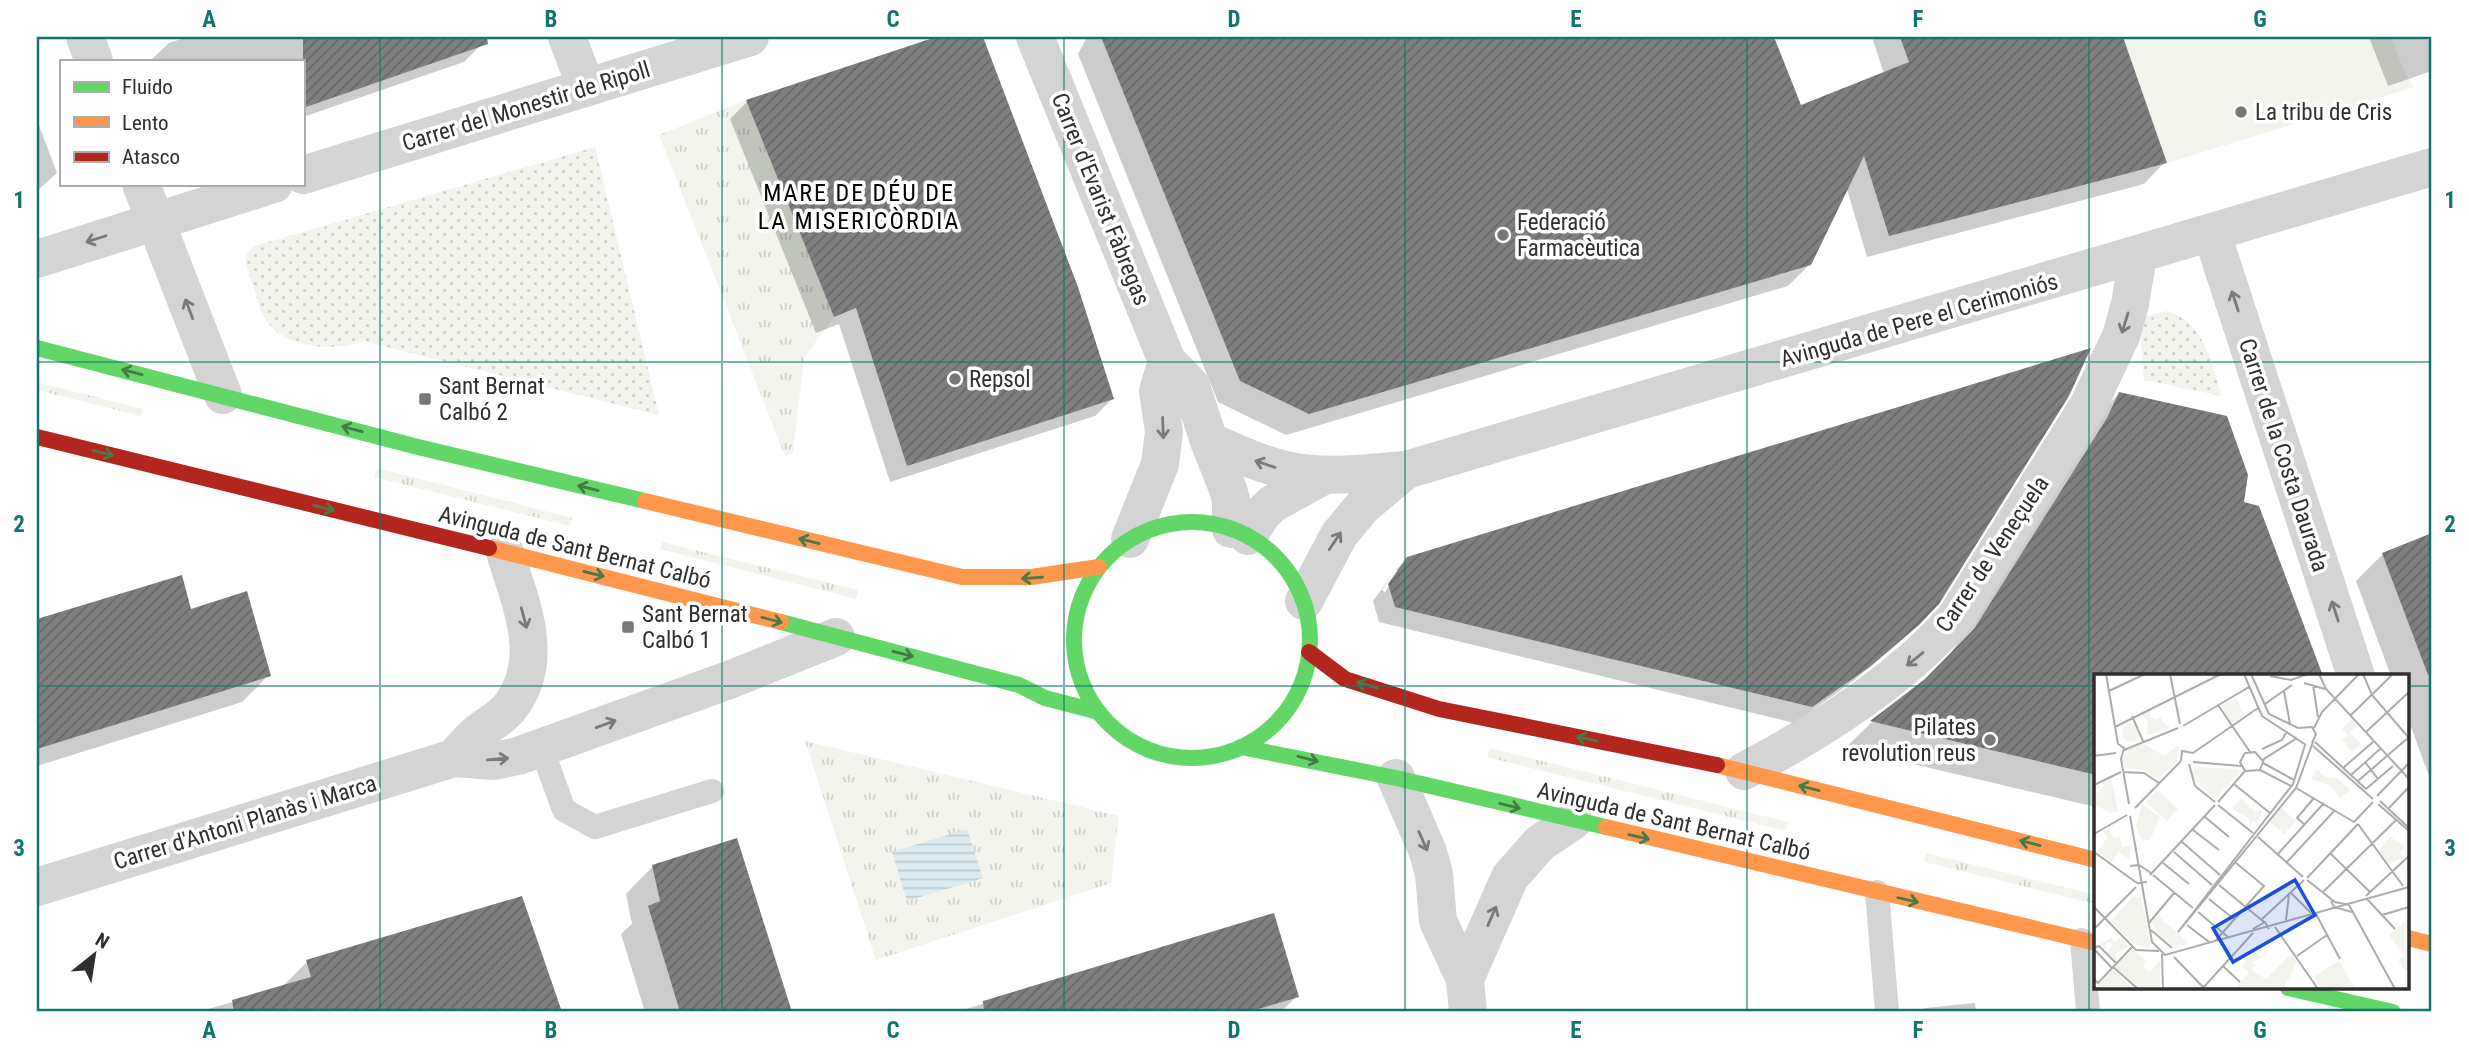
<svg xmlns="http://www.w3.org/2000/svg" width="2469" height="1049" viewBox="0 0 2469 1049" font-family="'Roboto Condensed',sans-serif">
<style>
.grass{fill:url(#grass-tufts)}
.park{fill:url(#park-dots)}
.garden{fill:#f2f4ed}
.water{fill:url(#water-rules)}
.shadow{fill:#0003}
.building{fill:url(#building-hatch)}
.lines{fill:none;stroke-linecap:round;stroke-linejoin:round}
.lane{stroke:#d4d4d4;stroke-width:24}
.street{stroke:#d4d4d4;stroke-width:38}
.fast{stroke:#63d668;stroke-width:16}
.slow{stroke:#ff974d;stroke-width:16}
.jam{stroke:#b3261e;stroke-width:16}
.oneway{stroke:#797979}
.oneway2{stroke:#467a49}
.grid{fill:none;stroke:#0f766e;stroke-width:2;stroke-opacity:0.55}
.poi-dot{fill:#787878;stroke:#fff;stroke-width:2.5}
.labels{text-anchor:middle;stroke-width:7;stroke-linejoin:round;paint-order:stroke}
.street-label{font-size:23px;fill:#2f2f2f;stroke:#fff}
.poi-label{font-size:23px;fill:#2f2f2f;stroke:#fff;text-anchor:start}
.neighbourhood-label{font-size:24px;letter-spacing:2px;fill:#000;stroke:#fff}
.inset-road{fill:none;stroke:#acacac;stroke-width:2}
.view{fill:#1d4ed8;fill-opacity:0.15;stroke:#1d4ed8;stroke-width:3.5}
.inset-edge{fill:none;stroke:#2f2f2f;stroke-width:3.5}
.neatline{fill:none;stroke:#0f766e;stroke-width:2.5}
.grid-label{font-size:23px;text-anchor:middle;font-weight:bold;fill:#0f766e}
</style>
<defs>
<pattern id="grass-tufts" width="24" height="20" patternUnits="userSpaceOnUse" patternTransform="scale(1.75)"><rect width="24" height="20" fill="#f2f4ed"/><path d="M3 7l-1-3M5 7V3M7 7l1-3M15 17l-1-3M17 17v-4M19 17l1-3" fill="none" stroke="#d0d2cc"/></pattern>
<pattern id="park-dots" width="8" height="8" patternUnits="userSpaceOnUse" patternTransform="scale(1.75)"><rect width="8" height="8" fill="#f2f4ed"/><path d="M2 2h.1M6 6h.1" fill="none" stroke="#d0d2cc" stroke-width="1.8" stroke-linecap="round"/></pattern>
<pattern id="water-rules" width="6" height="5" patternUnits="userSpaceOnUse" patternTransform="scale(1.75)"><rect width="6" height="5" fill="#dbebf0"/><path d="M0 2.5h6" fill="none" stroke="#bccace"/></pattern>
<pattern id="building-hatch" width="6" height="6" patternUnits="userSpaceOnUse" patternTransform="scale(1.75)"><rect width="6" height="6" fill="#7f7f7f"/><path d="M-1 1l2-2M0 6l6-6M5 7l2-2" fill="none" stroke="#686868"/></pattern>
</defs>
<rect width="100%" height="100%" fill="#fff"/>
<g class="grass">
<polygon points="746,100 834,317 804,358 793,453 785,456 659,135"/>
<polygon points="37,382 143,409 141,416 37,390"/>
<polygon points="377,468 572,518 570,526 374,477"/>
<polygon points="662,542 858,590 856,599 661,549"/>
<polygon points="805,741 1119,816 1111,883 876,960"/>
<polygon points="1490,748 1788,822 1786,831 1487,757"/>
<polygon points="1926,853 2096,895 2096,904 1924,862"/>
</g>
<g class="park">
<path d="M595,147L659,415L363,341C333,352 282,349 264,317C259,309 257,299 255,291C250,278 245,267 246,254L255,246Z"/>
<path d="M2167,311C2205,322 2211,363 2222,396L2144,380L2140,318Z"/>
</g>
<polygon class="garden" points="2123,37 2391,37 2404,71 2414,87 2167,163"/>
<polygon class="water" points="967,829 983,878 907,901 892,852"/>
<g class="shadow">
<polygon points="187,37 477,37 480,46 464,62 303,117 303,61 153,61 152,59 169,43"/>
<polygon points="942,37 981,37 1076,288 1112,399 1095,416 890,482 839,324 816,333 730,119 747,102"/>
<polygon points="1087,37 1773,37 1800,107 1884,74 1872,37 2121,37 2165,162 2144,184 1867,257 1847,189 1810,264 1788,286 1286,435 1218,402 1078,54"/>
<polygon points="2369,37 2432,37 2432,71 2388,86"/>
<polygon points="37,120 57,173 37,191"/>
<polygon points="2119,394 2242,503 2257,507 2321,676 2096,676 2096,807 1845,748 1871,723 1926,680 1948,658 2080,446 2092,421"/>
<polygon points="2432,535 2432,784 2408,719 2408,676 2391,676 2356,581 2383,554"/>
<polygon points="1408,558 1900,641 1852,682 1794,723 1379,622 1373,601 1394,572 1382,590 1385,592 1400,570 1396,570"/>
<polygon points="181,577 190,611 269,675 242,702 37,766 37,621"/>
<polygon points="736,840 791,1012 645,1012 621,934 632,924 626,894 653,866"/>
<polygon points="521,899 560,1012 198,1012 281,988 307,962"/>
<polygon points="1272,916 1297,996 1281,1012 956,1012"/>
<polygon points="1975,1003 1976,1012 1920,1012 1925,1008"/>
</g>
<g class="building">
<polygon points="303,37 487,37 488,44 303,108"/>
<polygon points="936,37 983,37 1078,287 1114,399 907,466 856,308 834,317 746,100"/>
<polygon points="1101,37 1774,37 1801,105 1909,62 1900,37 2123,37 2167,163 1889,236 1864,156 1811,265 1309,414 1240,381"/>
<polygon points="2091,348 2069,396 1939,604 1919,625 1871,666 1812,707 1395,607 1388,584 1407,557"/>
<polygon points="2119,392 2227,416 2248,475 2244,502 2259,506 2323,676 2096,676 2096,775 1870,721 1925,679 1974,629 2107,418"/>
<polygon points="2432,533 2432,674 2428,675 2382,553"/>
<polygon points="182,575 191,609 247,591 271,676 37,749 37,619"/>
<polygon points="737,838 792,1012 680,1012 648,906 660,901 652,865"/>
<polygon points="522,896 562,1012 234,1012 232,1000 311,977 306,960"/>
<polygon points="1274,913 1299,997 1248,1012 984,1012 983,1001"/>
</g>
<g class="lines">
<g class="lane">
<polyline points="541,747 564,810 595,827 712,791"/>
<polyline points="1877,892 1887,1012"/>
<polyline points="2082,940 2088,1012"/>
</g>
<g class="street">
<polyline points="85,37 94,61"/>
<polyline points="567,37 586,87"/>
<polyline points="1035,37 1167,361 1191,386 1209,441 1228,489 1231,500 1231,529"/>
<polyline points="303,175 750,37"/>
<polyline points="141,184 223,395"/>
<polyline points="2212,234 2356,676"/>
<polyline points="37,259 274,184"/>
<path d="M1209,441C1234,452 1259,464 1286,470C1325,479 1366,473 1406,470L2432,167"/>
<polyline points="1248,536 1262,514 1272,504 1325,475"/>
<polyline points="1130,539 1160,464 1164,432 1158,391 1167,361"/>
<polyline points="1304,601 1339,535 1363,506 1406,470"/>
<path d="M454,758C462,749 471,738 480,731C491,723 501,718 510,707C547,659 520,603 505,552"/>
<path d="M1744,771C1819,732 1900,681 1956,617L2088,406L2121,336L2130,304L2138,256"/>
<polyline points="1396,778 1428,852 1434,874 1438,921 1465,979 1468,1012"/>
<polyline points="37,887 454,758 494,761 518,756 729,680 836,637"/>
<polyline points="1465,979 1510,877 1540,843 1573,821"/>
</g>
<g class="fast">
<polyline points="37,348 418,447 645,501"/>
<circle cx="1192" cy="640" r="118"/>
<polyline points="781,622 1019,685 1045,698 1099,712"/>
<polyline points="1241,747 1396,778 1606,827"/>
<polyline points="2288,988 2393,1012"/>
</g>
<g class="slow">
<polyline points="645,501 962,577 1031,577 1099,567"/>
<polyline points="489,548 781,622"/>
<polyline points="1717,765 2096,860"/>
<polyline points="1606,827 2096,943"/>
<polyline points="2408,938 2432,944"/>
</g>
<g class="jam">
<polyline points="37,437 489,548"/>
<polyline points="1309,652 1345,679 1439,709 1717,765"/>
</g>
</g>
<defs><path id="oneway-shaft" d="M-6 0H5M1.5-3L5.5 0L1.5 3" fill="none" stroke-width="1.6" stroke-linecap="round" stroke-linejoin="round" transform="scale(1.75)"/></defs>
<g class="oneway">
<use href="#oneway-shaft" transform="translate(96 239) rotate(162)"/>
<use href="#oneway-shaft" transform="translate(2235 301) rotate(-108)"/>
<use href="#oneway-shaft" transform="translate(189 309) rotate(-111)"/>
<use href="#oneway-shaft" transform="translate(2125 323) rotate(107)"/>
<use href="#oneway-shaft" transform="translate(1163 428) rotate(88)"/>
<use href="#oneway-shaft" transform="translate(1265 464) rotate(-161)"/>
<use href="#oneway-shaft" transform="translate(1335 541) rotate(-56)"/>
<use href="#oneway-shaft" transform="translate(2335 611) rotate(-108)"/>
<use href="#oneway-shaft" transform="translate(524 618) rotate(75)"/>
<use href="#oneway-shaft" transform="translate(1915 659) rotate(141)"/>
<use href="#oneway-shaft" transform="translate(606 724) rotate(-20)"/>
<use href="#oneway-shaft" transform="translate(498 759) rotate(-5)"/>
<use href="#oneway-shaft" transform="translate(1423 841) rotate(66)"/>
<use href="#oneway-shaft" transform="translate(1492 916) rotate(-66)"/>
</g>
<g class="oneway2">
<use href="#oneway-shaft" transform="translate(132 372) rotate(-166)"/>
<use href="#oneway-shaft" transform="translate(352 429) rotate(-165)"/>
<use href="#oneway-shaft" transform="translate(103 453) rotate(14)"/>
<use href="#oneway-shaft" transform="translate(588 488) rotate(-166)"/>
<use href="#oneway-shaft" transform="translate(324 508) rotate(14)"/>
<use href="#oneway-shaft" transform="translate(809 541) rotate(-166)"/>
<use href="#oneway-shaft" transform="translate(594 574) rotate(14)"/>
<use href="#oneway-shaft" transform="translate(1032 578) rotate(176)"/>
<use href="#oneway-shaft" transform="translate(772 620) rotate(15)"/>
<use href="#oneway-shaft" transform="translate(903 654) rotate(14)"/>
<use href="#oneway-shaft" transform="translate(1367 685) rotate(-164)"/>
<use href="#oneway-shaft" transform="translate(1587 739) rotate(-168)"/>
<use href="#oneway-shaft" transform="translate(1308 759) rotate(14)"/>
<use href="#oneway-shaft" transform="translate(1809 788) rotate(-166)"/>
<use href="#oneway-shaft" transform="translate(1510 806) rotate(14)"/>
<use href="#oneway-shaft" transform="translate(1639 837) rotate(13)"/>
<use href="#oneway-shaft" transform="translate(2030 843) rotate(-166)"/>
<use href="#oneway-shaft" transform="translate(1908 900) rotate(13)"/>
</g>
<path class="grid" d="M380,37V1012M722,37V1012M1064,37V1012M1405,37V1012M1747,37V1012M2089,37V1012M37,362H2432M37,686H2096M2408,686H2432"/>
<g class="poi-dot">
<circle cx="2241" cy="112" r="7"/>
<circle cx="1503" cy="235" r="7"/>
<circle cx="955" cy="379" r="7"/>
<rect x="418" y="392" width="14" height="14" rx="3.5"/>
<rect x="621" y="620" width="14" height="14" rx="3.5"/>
<circle cx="1990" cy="740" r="7"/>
</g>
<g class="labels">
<g class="street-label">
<text transform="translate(526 106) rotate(-17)" y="8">Carrer del Monestir de Ripoll</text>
<text transform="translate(1101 199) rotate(68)" y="8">Carrer d'Evarist Fàbregas</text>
<text transform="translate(1919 320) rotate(-16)" y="8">Avinguda de Pere el Cerimoniós</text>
<text transform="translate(2284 455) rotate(72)" y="8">Carrer de la Costa Daurada</text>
<text transform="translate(575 547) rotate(14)" y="8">Avinguda de Sant Bernat Calbó</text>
<text transform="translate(1992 554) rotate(-56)" y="8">Carrer de Veneçuela</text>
<text transform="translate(1674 821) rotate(13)" y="8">Avinguda de Sant Bernat Calbó</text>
<text transform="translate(245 822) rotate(-17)" y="8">Carrer d'Antoni Planàs i Marca</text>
</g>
<g class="poi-label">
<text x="2255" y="120">La tribu de Cris</text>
<text x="1517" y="230">Federació<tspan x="1517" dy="26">Farmacèutica</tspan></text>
<text x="969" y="387">Repsol</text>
<text x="439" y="394">Sant Bernat<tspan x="439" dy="26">Calbó 2</tspan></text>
<text x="642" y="622">Sant Bernat<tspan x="642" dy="26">Calbó 1</tspan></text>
<text x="1976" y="735" text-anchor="end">Pilates<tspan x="1976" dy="26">revolution reus</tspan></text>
</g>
<g class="neighbourhood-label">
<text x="859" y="201">MARE DE DÉU DE<tspan x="859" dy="28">LA MISERICÒRDIA</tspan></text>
</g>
</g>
<g transform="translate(2094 674)">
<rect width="315" height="315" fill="#fff"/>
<path d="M14,154L20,164L26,163L28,173L38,171L35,185L25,178L17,188L3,178L13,164L9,157ZM38,275L53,288L38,304L45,311L42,315L21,293ZM160,278L168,284L158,288L162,291L157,296L172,305L197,280L203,288L189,315H133L141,314L155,299L148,292Z" fill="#f2f4ed"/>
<path d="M142,24L150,41L137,49L127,32ZM28 59a9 9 0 1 1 18 0a9 9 0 1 1-18 0ZM50,70L70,82L86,70L82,88L64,104L49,96L31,94L28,84L35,75ZM102,93L144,95L146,98L121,125L101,106L98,97ZM17,103L24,137L16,139L0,130V122L10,112L7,108ZM147,124L161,138L168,136L163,150L159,147L155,153V145L139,135ZM48,130L66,143L56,166L47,165L42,152ZM39,223H47L57,274L41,271L17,247ZM64,242L85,260L94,270L81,274L67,264L58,249ZM66,287V315H47L38,305L49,292L56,298ZM19,296L29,306L40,315H0Z" fill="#f2f4ed"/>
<path d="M56,35V43L63,45L68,40L67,46L76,54L53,61L54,49L47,39ZM258,45L263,51L256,59L267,70L258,78L248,66L254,61L248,55ZM222,95L232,103L243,104L256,116L246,124L236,111L218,105ZM63,116L84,135L73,147L52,128ZM186,133L202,147L190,160L175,147ZM296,163L311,172L305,179L309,183L295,190L285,177ZM315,244V295L311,296L304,286L311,282L295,261ZM18,263L20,269L26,264L34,272L22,280V286L14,278L19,270L13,268L11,275L7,270ZM245,287L261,315H227L220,302Z" fill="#f2f4ed"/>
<path class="inset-road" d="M12,0L24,70L30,74L27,85L35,130M76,0L86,50M150,0L168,42L212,71M157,0L175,40L204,54L218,53L222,60L218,69M225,0L232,15L315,105M269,0L278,21L315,64M176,2L197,6L214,0M210,9L231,15M219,11L224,43M15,17L51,0M190,17L196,50M171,30L198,11M124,31L156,78M257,41L299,0M38,42L49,67M89,52L155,13M21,53L127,0M220,54L228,38L265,0M272,58L315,18M221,68L272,115M211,71L199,110L84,258L202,114L219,68M219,72L279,125M168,75L188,66L193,57M30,76L84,54M99,79L164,34M0,82L22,79M87,87L88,77L99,79M99,88L147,92M271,88L284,105M169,89L200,106M95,90L101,112L121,128M249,94L279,68M166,96L197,112M151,97L166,96L170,85L203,64M151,97L146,88L151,79L161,78L169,87M29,98L50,99L65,109M257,101L286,75M264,107L315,63M140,110L176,139M0,111L27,98M202,114L260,148M272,115L299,92M283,122L315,89M286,127L315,154M124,128L151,97M284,130L315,157M124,131L159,159M41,134L87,87M294,135L315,113M36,142L58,268L71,281L315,213M111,143L135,163M260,148L279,128M210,150L203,144L220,124M264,150L309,212M99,156L125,176M0,160L33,141M164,163L209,203M88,168L126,201M0,178L43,209L53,208M80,178L118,211M236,179L276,218L272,222M183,181L230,129M69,189L95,210M192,189L241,136M36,192L45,191L57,199M56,201L121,131M59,201L99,234M213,204L264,150M213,206L241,228L255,231L301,315M125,211L170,248M276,218L315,182M197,219L217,239M228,219L302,146M115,225L140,245M273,225L301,255M237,227L240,233L258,238M0,233L42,276L65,277M104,238L134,263M222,240L246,285M288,241L315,233M168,245L210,206M192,246L195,221M55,249L80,219M93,251L115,268M181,253L224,315M0,255L42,213M159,255L171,248L175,255M57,256L78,274M122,266L170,212L142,189M0,274L5,272L22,289M0,275L18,294M68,280L69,315M203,282L233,261M80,283L109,313M129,292L146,308M19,293L44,315M0,305L4,309L38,273M108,315L159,259"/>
<path class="view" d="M201,206L221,241L139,288L119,254Z"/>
<rect width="315" height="315" class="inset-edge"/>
</g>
<rect width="2469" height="1049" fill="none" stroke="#ffffff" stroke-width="77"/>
<rect x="60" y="60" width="245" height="126" fill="#ffffff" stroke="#acacac" stroke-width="2"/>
<rect x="74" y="82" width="35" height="10" fill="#63d668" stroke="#acacac" stroke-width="2"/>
<text x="122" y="94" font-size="21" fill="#2f2f2f">Fluido</text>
<rect x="74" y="117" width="35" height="10" fill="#ff974d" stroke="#acacac" stroke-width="2"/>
<text x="122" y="130" font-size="21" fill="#2f2f2f">Lento</text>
<rect x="74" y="152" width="35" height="10" fill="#b3261e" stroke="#acacac" stroke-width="2"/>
<text x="122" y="164" font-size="21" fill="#2f2f2f">Atasco</text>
<g transform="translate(94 955) rotate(30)" stroke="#ffffff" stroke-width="5" paint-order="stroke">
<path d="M0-5L12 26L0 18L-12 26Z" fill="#2f2f2f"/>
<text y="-10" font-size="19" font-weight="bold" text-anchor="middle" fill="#2f2f2f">N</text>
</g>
<rect x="38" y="38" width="2392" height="972" class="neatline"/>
<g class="grid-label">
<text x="209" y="27">A</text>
<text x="551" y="27">B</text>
<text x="893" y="27">C</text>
<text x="1234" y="27">D</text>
<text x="1576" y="27">E</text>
<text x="1918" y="27">F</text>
<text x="2260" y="27">G</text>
<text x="19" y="208">1</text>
<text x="2450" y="208">1</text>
<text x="19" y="532">2</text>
<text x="2450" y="532">2</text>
<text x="19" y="856">3</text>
<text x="2450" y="856">3</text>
<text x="209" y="1038">A</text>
<text x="551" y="1038">B</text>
<text x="893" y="1038">C</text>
<text x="1234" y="1038">D</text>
<text x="1576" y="1038">E</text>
<text x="1918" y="1038">F</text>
<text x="2260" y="1038">G</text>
</g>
</svg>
